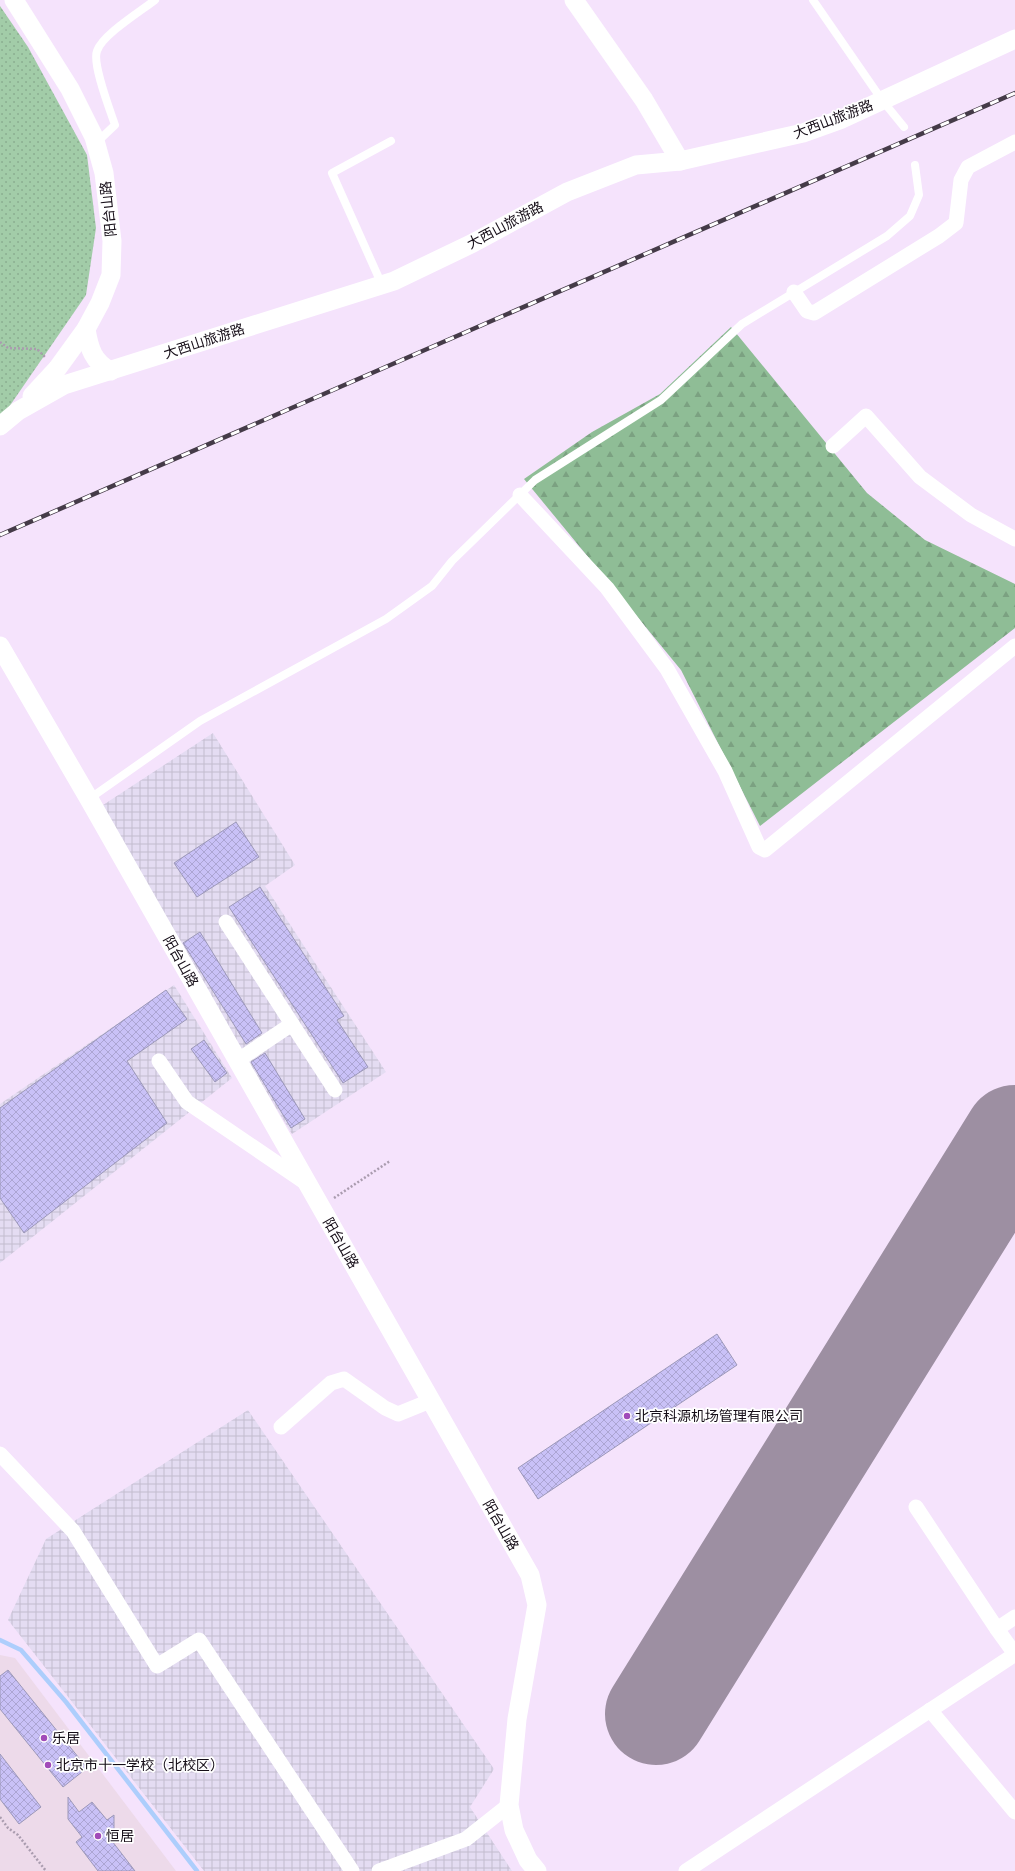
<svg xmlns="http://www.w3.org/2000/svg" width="1015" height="1871" viewBox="0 0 1015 1871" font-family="'Space Grotesk','Noto Sans SC',sans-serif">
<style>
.industrial{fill:url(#industrial-grid)}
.education{fill:#eddaea}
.forest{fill:url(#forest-firs)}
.park{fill:url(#park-dots)}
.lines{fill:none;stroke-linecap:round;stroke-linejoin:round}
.stream{stroke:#adcefc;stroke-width:4.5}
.runway{stroke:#9d8fa2;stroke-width:102}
.building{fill:url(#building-cross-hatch);stroke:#9c98b8}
.path{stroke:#aa9caf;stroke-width:2.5;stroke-dasharray:2 2;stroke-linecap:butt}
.service{stroke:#fff;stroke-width:8}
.minor{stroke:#fff;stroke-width:15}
.tertiary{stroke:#fff;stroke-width:19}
.rail-casing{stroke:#453b48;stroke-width:4.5}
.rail{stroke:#fff;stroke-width:3;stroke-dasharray:9;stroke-linecap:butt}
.poi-dot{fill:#a14bb9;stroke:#fff;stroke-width:1.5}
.labels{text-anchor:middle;stroke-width:3.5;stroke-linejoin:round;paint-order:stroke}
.street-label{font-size:14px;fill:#160e18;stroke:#fff}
.poi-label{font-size:14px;fill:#160e18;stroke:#fff;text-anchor:start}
</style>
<defs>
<pattern id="industrial-grid" width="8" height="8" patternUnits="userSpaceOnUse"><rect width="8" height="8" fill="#e4dcf2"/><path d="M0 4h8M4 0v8" fill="none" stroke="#c3bccf"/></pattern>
<pattern id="forest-firs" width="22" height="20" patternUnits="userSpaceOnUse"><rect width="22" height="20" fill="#8fbd96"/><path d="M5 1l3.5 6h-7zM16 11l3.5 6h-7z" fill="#7ba181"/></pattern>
<pattern id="park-dots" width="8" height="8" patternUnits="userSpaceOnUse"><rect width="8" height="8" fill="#a2cca8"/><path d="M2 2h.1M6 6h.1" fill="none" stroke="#8bae90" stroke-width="1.8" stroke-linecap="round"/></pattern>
<pattern id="building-cross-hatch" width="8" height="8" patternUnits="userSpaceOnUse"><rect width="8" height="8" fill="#c9c1f7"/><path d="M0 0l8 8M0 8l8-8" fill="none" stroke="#aca5d3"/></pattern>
</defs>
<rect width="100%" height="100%" fill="#f5e3fc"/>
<g class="industrial">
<polygon points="213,733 295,865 265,886 386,1072 292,1134 241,1050 181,942 100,807"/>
<polygon points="174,985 232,1078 0,1263 0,1104"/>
<polygon points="248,1410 494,1769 470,1807 512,1871 204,1871 8,1620 46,1539"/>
</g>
<polygon class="education" points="0,1655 15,1658 176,1871 0,1871"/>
<polygon class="forest" points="731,327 867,493 925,540 1015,584 1015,628 760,826 681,670 524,479 592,432 660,394"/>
<polygon class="park" points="0,6 28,47 87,155 96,228 86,295 0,420"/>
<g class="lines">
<polyline class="stream" points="0,1640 21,1650 66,1702 197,1871"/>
<polyline class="runway" points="656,1714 1015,1136"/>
</g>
<g class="building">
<polygon points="236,822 259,857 197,897 174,863"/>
<polygon points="260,887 344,1016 337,1020 368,1067 343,1083 229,907"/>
<polygon points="200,932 262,1033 246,1044 183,943"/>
<polygon points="166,990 187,1019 127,1061 167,1123 24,1233 0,1198 0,1108"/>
<polygon points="204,1040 227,1073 215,1082 191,1049"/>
<polygon points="265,1053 305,1119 291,1128 251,1062"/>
<polygon points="717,1334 737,1365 538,1499 518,1468"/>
<polygon points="8,1670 87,1768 63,1787 0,1709 0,1676"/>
<polygon points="0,1754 41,1807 19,1824 0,1799"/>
<polygon points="68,1797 79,1812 92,1802 107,1820 114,1815 114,1833 112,1841 135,1871 98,1871 76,1842 82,1837 68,1819"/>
</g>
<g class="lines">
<g class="path">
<polyline points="0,342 8,348 37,349 45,357"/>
<polyline points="334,1198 390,1161"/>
<polyline points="0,1817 8,1828 18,1835 46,1871"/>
</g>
<g class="service">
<polyline points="813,0 882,100 904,127"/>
<path d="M96,143L115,125C110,110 92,64 97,51C102,35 141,11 155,0"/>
<polyline points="382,285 332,173 391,141"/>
<polyline points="89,799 200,721 386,619 432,586 452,561 535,480 661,400 742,324 887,236 910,216 919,195 915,165"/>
</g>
<g class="minor">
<polyline points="794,292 807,311 814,313 939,236 956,223 961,180 968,167 1015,142"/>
<polyline points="833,446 866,416 920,477 971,515 1015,539"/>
<polyline points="520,495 607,588 667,669 725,771 759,847 765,850 1015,646"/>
<polyline points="226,922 292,1024 237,1061"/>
<polyline points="292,1024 335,1090"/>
<polyline points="159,1061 187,1102 306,1183"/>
<polyline points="281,1427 331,1383 344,1379 385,1408 398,1414 430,1401"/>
<polyline points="0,1454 73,1531 157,1666 199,1640 352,1871"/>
<polyline points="916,1507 997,1629 1015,1617"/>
<polyline points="997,1629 1015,1654"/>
<polyline points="930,1710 1015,1812"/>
<polyline points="379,1871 466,1839 509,1805"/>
<polyline points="686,1871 1014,1655"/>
</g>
<g class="tertiary">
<polyline points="14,0 70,89 94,137 104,173 112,241 111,275 100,303 86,329 57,369 32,396"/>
<polyline points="574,0 644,100 680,161"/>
<path d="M86,329C89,348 93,362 111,371"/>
<polyline points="0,426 18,411 64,385 394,281 473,243 567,192 636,165 680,161 803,133 842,119 1015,39"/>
<polyline points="0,646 89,799 530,1575 537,1605 517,1719 509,1805 514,1830 528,1860 537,1871"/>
</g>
<g class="rail-casing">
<polyline id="rail" points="0,535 1015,93"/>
</g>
<use href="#rail" class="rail"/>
</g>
<g class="poi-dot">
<circle cx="627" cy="1416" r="4"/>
<circle cx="44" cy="1738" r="4"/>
<circle cx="48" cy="1765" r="4"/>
<circle cx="98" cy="1836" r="4"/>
</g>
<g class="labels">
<g class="street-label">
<text transform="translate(833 119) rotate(-21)" y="5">大西山旅游路</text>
<text transform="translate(108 209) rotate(-96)" y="5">阳台山路</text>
<text transform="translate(505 225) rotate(-28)" y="5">大西山旅游路</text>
<text transform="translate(204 341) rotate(-18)" y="5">大西山旅游路</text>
<text transform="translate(181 961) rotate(61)" y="5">阳台山路</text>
<text transform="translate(341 1243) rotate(60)" y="5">阳台山路</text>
<text transform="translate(501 1525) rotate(60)" y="5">阳台山路</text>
</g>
<g class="poi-label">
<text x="635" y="1421">北京科源机场管理有限公司</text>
<text x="52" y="1743">乐居</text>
<text x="56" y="1770">北京市十一学校（北校区）</text>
<text x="106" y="1841">恒居</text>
</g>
</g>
</svg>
